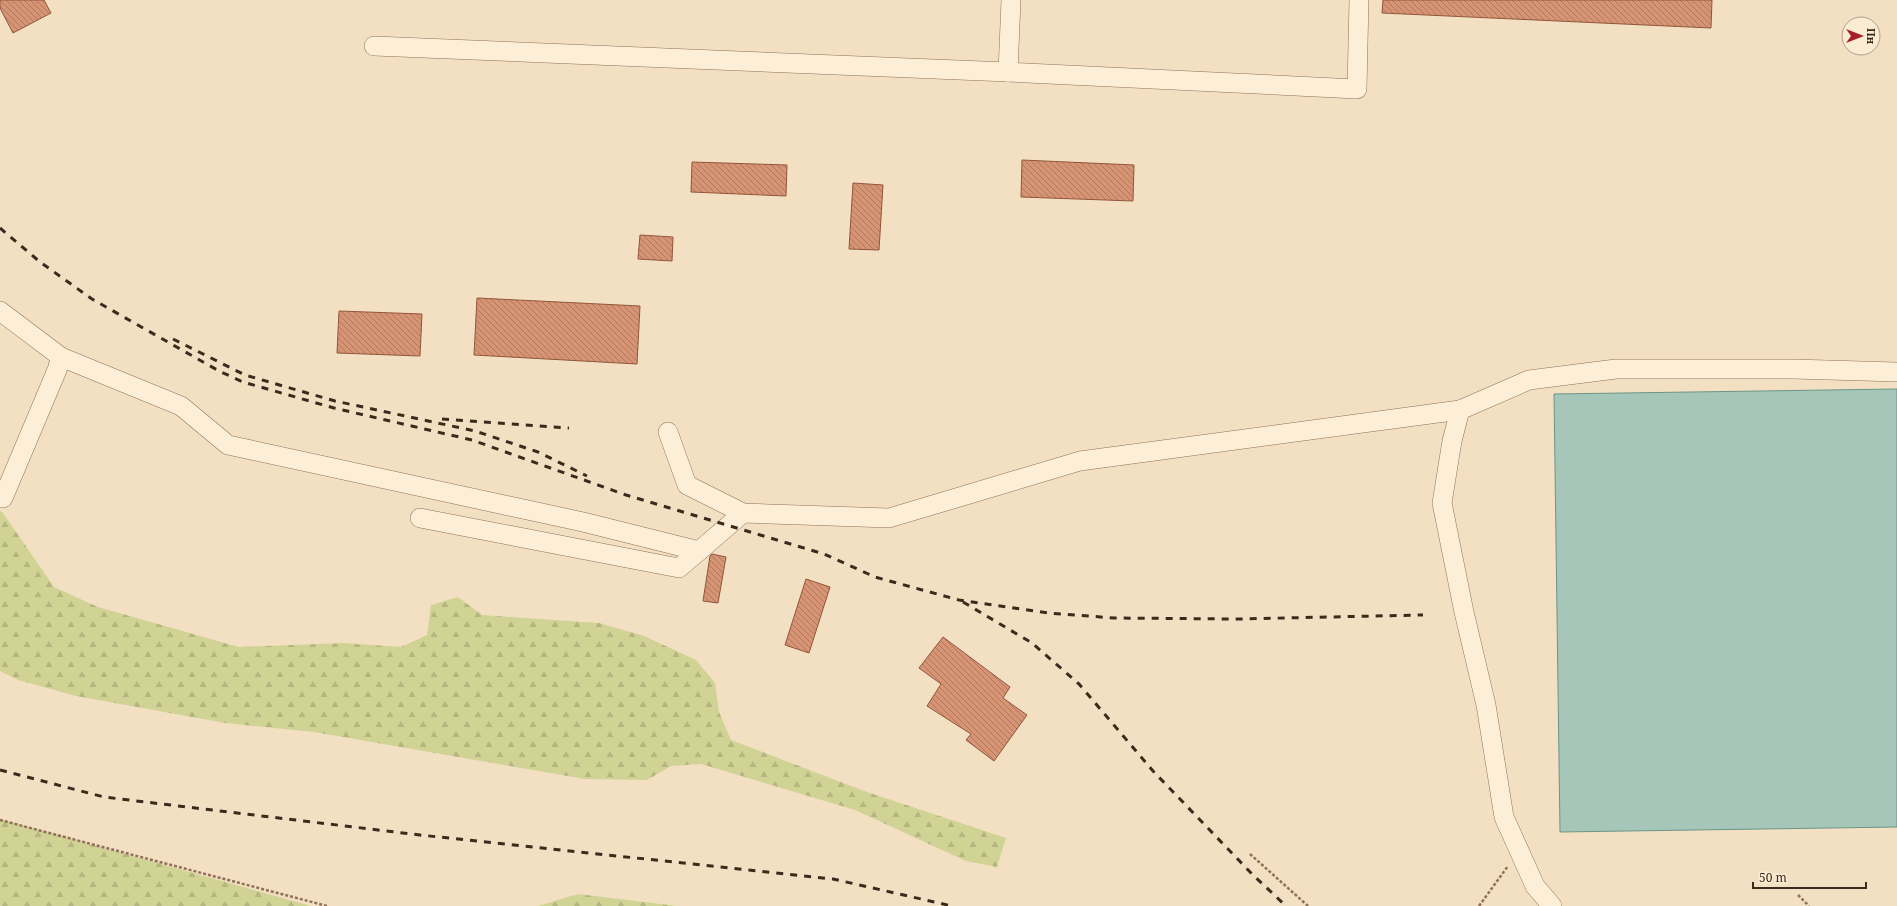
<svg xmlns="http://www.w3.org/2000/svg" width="1897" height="906" viewBox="0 0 1897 906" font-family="'Noto Serif',serif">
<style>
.forest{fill:url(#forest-firs)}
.water{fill:#a5c6b9;stroke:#6b9587}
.building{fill:url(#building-back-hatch);stroke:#92553a}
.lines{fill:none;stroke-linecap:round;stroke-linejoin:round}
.minor-casing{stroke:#907057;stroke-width:20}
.path{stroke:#907057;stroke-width:2.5;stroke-dasharray:3 2;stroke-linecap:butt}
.minor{stroke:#fdeed7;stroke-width:19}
.rail{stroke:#3e2a1d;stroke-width:3;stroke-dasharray:7 7;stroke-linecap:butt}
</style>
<defs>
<pattern id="forest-firs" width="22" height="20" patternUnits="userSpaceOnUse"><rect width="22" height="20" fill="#d1d395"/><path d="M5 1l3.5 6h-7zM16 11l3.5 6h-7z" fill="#b4b580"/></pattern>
<pattern id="building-back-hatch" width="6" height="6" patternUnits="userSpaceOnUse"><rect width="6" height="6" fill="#d69474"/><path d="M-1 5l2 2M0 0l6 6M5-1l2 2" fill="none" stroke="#af795f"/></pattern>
</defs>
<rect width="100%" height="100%" fill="#f3e0c3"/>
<g class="forest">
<polygon points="0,511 3,513 54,587 98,607 239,647 344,643 401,647 427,635 431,605 458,597 482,615 599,623 644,636 696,660 715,683 719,712 731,740 867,792 1006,838 997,867 966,861 855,810 701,764 671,766 647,780 585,779 314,732 225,723 76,696 18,680 0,671"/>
<polygon points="0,819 311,906 0,906"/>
<polygon points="578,894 677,906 538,906"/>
</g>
<polygon class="water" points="1897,389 1897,827 1560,832 1554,394"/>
<g class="building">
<polygon points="0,0 44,0 51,13 13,33 0,8"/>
<polygon points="1383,0 1712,0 1711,28 1382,13"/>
<polygon points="1022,160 1134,165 1133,201 1021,197"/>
<polygon points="692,162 787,165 786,196 691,192"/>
<polygon points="853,183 883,185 879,250 849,249"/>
<polygon points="640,235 673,237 672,261 638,259"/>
<polygon points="477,298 640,306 637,364 474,355"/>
<polygon points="339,311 422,314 420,356 337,353"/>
<polygon points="712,554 726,557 718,603 703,601 710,556"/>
<polygon points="806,579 830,587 809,653 785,645"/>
<polygon points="943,637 1010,687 1003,698 1027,715 994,761 966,740 971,734 927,706 941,684 919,668"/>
</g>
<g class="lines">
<g class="minor-casing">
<g id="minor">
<polyline points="374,46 1008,72 1357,89 1359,0"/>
<polyline points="1008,72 1011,0"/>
<polyline points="0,311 61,357 57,370 3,498"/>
<polyline points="61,357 181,406 228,445 583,522 699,551 743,513"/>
<polyline points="668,432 687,485 743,513 889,518 1080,461 1460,410"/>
<polyline points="420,518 679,568 699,551"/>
<polyline points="1552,906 1535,886 1504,817 1486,705 1464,612 1442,503 1452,441 1460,410 1529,380 1616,369 1793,369 1897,372"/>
</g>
</g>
<g class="path">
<polyline points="0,820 327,906"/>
<polyline points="1250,854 1308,906"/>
<polyline points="1798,895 1809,906"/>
<polyline points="1479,906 1508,866"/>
</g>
<use href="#minor" class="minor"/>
<g class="rail">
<polyline points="0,228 40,262 92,299 219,371 243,382 334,408 472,440 626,495 824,554 875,577 959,600 1048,613 1114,618 1237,619 1423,615"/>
<polyline points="173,339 245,375 335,401 475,431 538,452 587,476"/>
<polyline points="442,419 569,428"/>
<polyline points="963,602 1032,643 1079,684 1153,771 1253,875 1286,906"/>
<polyline points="0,770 104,797 420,835 833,879 952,906"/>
</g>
</g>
<g transform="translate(1861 36) rotate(90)"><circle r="19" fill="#faebd3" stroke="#af9e8a"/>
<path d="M0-3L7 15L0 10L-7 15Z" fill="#a61f2c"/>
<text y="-6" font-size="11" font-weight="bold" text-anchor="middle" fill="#3e2a1d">Пн</text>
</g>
<path d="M1753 882v6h113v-6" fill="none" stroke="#3e2a1d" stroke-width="2"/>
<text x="1759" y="882" font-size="12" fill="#3e2a1d" stroke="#faebd3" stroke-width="3" paint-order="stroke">50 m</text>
</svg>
